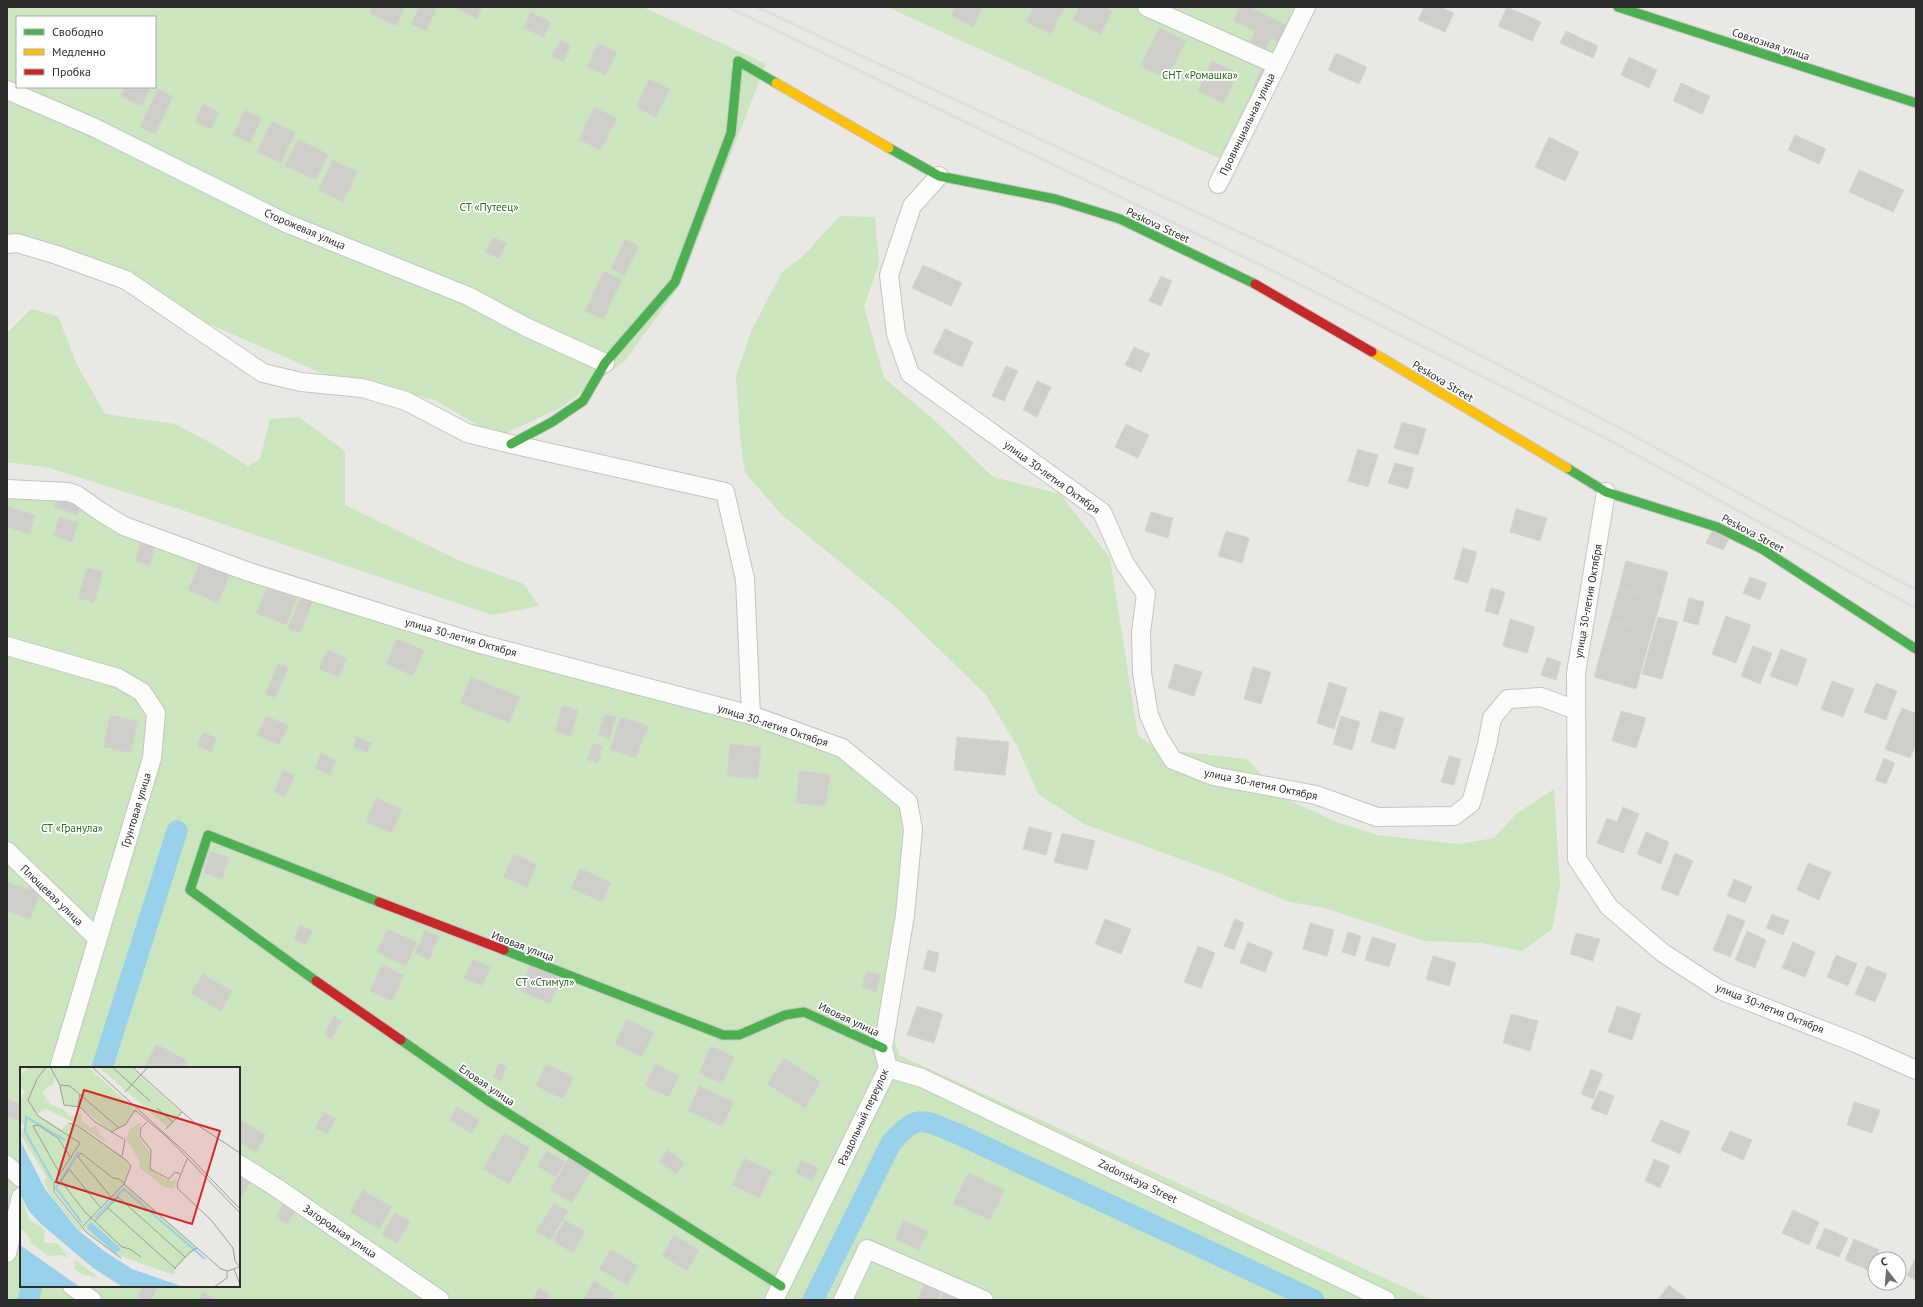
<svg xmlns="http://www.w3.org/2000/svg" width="1923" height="1307" viewBox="0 0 1923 1307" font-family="'PT Sans',sans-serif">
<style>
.green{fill:#cbe5be;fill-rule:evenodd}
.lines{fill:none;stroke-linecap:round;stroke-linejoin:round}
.canal{stroke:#99d1ea;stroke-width:21}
.building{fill:#cfceca;stroke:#d5d4d0}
.street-casing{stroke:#c4c4c4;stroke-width:20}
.fast-casing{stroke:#c4c4c4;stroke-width:11}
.slow-casing{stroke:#c4c4c4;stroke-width:11}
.jam-casing{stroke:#c4c4c4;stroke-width:11}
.street{stroke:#fcfcfb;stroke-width:18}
.fast{stroke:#4caf50;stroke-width:9}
.slow{stroke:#ffc107;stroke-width:9}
.jam{stroke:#c62828;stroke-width:9}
.rail{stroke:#dfdfe0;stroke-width:3}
.labels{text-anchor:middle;stroke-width:3.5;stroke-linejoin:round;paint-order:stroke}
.street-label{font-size:11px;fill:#2d2d2d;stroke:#fff}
.park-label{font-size:11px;fill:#296b1d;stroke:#fff}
.inset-river{fill:none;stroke:#99d1ea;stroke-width:2}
.inset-road{fill:none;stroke:#9e9d9b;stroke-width:1}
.view{fill:#d62828;fill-opacity:0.15;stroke:#d62828;stroke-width:2}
.inset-edge{fill:none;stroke:#2d2d2d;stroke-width:2}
</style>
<rect width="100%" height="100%" fill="#eae8e4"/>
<g class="green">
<path d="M7,7H643L766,64L680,285L625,361L560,408L498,437L435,400L324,374L32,247L7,253ZM17,17H155V87H17Z"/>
<polygon points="887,7 1308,7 1232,164"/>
<polygon points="840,216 875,217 879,264 864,306 884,378 932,418 993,477 1060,494 1110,558 1138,735 1156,749 1247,759 1282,797 1339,823 1378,835 1459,844 1494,838 1516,814 1554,789 1560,887 1552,929 1522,951 1482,943 1425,941 1325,908 1290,902 1219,873 1084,824 1038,794 1017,746 986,695 898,609 782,515 745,473 740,437 736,376 752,329 782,272 802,257"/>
<polygon points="31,309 58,316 77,365 105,414 175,424 213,444 248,466 260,459 270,419 299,417 345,451 345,505 458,560 524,584 539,606 492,615 176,508 46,467 7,462 7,333"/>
<path d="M7,489L61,495L379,608L770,717L880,775L910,811L892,1031L899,1055L1432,1300H7ZM21,1068H239V1286H21Z"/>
</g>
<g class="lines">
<g class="canal">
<polyline points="102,1068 177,831"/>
<polyline points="28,1300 32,1286"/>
<path d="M813,1300L891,1143C918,1112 924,1120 958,1134L1314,1300"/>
</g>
</g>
<g class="building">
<polygon points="372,7 405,7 396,26 369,13"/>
<polygon points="419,7 430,7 436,10 426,31 411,24"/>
<polygon points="454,7 482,7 477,19"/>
<polygon points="955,7 983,7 973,27 951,16"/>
<polygon points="1034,7 1064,7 1051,34 1026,22"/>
<polygon points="1079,7 1103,7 1112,11 1101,34 1073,20"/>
<polygon points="1240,7 1250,7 1289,26 1281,43 1271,38 1266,49 1250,42 1255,31 1233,21"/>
<polygon points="1424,7 1440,7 1454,13 1445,32 1418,20"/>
<polygon points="1507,7 1541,22 1532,41 1498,26"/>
<polygon points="531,12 551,22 543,37 523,28"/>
<polygon points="1159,28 1186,41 1167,79 1140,66"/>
<polygon points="1566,31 1598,46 1593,58 1560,43"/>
<polygon points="560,40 571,45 563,62 552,57"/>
<polygon points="598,43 617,52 606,75 587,67"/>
<polygon points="1336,53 1367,67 1359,84 1328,70"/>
<polygon points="1629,57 1657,70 1649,88 1621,75"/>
<polygon points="1212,61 1238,73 1224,103 1198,91"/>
<polygon points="1262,68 1269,72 1261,90 1253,86"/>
<polygon points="649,79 670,89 656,117 636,107"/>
<polygon points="1681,83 1710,96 1702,114 1673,101"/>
<polygon points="125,87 145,87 150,89 142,106 121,96"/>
<polygon points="158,89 173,97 155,134 140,127"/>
<polygon points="203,104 219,112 211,129 195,122"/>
<polygon points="594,107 617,118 601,150 579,140"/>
<polygon points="245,110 262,118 250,143 233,135"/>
<polygon points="272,121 295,133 281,163 257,152"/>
<polygon points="1795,135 1826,149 1819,164 1788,150"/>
<polygon points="1549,137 1579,152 1565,181 1535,167"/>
<polygon points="298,139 328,154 316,180 285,166"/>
<polygon points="333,160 358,172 343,202 318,190"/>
<polygon points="1859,170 1904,190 1893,212 1849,192"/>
<polygon points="493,237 507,243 499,259 485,252"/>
<polygon points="625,239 639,246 625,275 611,269"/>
<polygon points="923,265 962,283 951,306 912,288"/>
<polygon points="604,271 622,280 603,319 585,311"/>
<polygon points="1161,276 1172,281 1161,306 1149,301"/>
<polygon points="945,329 973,342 962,367 933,353"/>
<polygon points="1134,347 1150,354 1141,372 1125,365"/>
<polygon points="1006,366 1018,371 1004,401 992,396"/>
<polygon points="1037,381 1051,387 1037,417 1023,410"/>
<polygon points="1402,422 1426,429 1418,455 1394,448"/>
<polygon points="1126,424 1149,435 1138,458 1115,447"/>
<polygon points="1358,449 1378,455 1368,487 1348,481"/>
<polygon points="1395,463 1414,468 1408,489 1388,483"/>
<polygon points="57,498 81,507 77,515 54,507"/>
<polygon points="7,506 35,515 29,534 7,527"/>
<polygon points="1516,509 1547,518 1540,541 1510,532"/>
<polygon points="1151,512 1173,518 1168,538 1145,531"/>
<polygon points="59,517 78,523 72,542 53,536"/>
<polygon points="1226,531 1249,538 1242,563 1218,556"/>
<polygon points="1712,531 1729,539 1723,550 1706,543"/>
<polygon points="142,538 156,543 150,565 135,561"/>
<polygon points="1463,548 1477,552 1468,583 1454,579"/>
<polygon points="1626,561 1668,572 1661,600 1619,588"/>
<polygon points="200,562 230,574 218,603 188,590"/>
<polygon points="87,568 103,572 94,603 78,598"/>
<polygon points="1750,577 1767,583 1760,600 1743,593"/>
<polygon points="269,583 298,595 286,625 256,613"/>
<polygon points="1491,588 1505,592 1498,615 1485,611"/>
<polygon points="1619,588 1661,600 1652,631 1610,620"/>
<polygon points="303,593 314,598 300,633 288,628"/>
<polygon points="1689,598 1704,602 1698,625 1683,621"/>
<polygon points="1726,616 1751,625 1736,663 1712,654"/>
<polygon points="1658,617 1678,622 1662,679 1642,674"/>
<polygon points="1510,619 1535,627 1527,653 1503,646"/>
<polygon points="1610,620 1652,631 1636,689 1594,677"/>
<polygon points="397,639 424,650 413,676 386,664"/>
<polygon points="1753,646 1772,653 1760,684 1741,676"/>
<polygon points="1781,649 1807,659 1797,686 1770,676"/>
<polygon points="327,650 347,658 339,677 319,669"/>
<polygon points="1547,657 1561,662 1556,680 1541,675"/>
<polygon points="278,664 288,668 275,698 265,694"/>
<polygon points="1175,664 1202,672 1194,696 1168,688"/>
<polygon points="1253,667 1271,672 1261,704 1244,699"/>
<polygon points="471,677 520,697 509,723 460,703"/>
<polygon points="1832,681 1854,689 1843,717 1821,709"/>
<polygon points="1329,682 1347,688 1334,729 1317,723"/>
<polygon points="1876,683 1897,691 1886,720 1864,712"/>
<polygon points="562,706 578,710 571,736 555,732"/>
<polygon points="1902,708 1916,713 1916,744 1910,758 1885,749"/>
<polygon points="1380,711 1404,718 1395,749 1371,742"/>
<polygon points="1621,711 1646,718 1636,748 1612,741"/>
<polygon points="605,714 616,717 609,739 598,735"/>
<polygon points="110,715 138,721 131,753 103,747"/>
<polygon points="266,716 288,725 280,745 257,735"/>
<polygon points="1341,716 1360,722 1352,750 1333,744"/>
<polygon points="621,717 648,726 636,758 610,749"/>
<polygon points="203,732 217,738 211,752 197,746"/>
<polygon points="357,737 372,743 368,753 353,747"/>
<polygon points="957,737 1009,742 1005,775 954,770"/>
<polygon points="593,743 603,746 598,763 587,760"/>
<polygon points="730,744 761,747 758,779 727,776"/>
<polygon points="321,753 336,760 330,775 315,768"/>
<polygon points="1449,756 1461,759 1454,785 1441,782"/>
<polygon points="1884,758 1895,763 1886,784 1875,780"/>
<polygon points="283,770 295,775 285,797 274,792"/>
<polygon points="799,771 830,774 826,806 796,803"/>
<polygon points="376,798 402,809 392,833 366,822"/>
<polygon points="1623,807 1639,814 1623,853 1597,843 1607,818 1617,822"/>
<polygon points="1029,827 1052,833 1046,855 1023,849"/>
<polygon points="1646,832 1669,842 1661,864 1637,854"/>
<polygon points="1062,833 1095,841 1087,870 1054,862"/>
<polygon points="210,852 229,857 222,879 204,873"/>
<polygon points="1675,853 1693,861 1678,896 1661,889"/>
<polygon points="514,854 537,865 527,887 503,877"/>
<polygon points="1808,863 1831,872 1819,900 1797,890"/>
<polygon points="580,868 611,883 602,902 571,888"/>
<polygon points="1734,879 1752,887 1745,903 1727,896"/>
<polygon points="8,882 40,893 30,919 7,911"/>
<polygon points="1728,914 1745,921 1730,957 1713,950"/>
<polygon points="1772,914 1789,921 1783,935 1766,928"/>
<polygon points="1105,919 1131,929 1121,954 1095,944"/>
<polygon points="1235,919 1244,923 1234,950 1224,946"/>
<polygon points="1310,923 1334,930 1327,956 1303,949"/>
<polygon points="300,925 313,931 306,945 294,939"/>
<polygon points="387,929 417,942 406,966 377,952"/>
<polygon points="425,930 439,936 429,960 415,953"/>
<polygon points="1747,931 1766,940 1755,968 1735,960"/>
<polygon points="1348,932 1361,936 1355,956 1342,952"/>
<polygon points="1576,933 1600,939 1593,961 1570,954"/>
<polygon points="1372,937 1396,944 1389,967 1365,960"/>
<polygon points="1248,942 1273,952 1265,972 1240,963"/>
<polygon points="1793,942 1815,952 1805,977 1782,968"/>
<polygon points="1198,946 1215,953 1201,988 1184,982"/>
<polygon points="928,950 939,953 935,972 923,969"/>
<polygon points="1836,955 1857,964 1848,986 1827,977"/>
<polygon points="1433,956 1456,963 1449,986 1426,979"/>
<polygon points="473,959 491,967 482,986 464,978"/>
<polygon points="531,964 562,979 550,1004 519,990"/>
<polygon points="382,965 404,975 392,1001 370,991"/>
<polygon points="1867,966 1887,974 1875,1002 1855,994"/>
<polygon points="866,971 881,975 876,992 862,987"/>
<polygon points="203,974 232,991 221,1011 191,993"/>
<polygon points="917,1006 943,1014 934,1043 907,1035"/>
<polygon points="1617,1006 1641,1014 1632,1040 1608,1032"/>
<polygon points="1511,1014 1538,1021 1530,1051 1503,1043"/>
<polygon points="334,1016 342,1021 331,1039 324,1034"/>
<polygon points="626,1019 654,1032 642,1057 615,1044"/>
<polygon points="156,1044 188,1061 184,1068 144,1068"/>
<polygon points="711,1046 734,1057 722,1084 699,1073"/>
<polygon points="784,1058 821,1082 805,1108 767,1084"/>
<polygon points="499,1063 507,1066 501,1081 493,1077"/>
<polygon points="546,1064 574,1077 563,1099 536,1086"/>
<polygon points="655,1064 679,1076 669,1097 645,1086"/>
<polygon points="1591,1069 1603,1074 1593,1099 1581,1094"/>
<polygon points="699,1086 734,1102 722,1126 688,1111"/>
<polygon points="1599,1090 1614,1096 1607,1115 1591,1109"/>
<polygon points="7,1099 21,1104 21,1121 7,1116"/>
<polygon points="1854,1102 1880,1110 1872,1133 1847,1125"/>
<polygon points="457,1107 480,1120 471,1133 449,1120"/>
<polygon points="324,1112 336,1119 327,1134 315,1128"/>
<polygon points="239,1119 266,1135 256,1152 239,1142"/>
<polygon points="1661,1120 1690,1132 1680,1154 1651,1141"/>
<polygon points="1730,1131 1752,1140 1743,1160 1721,1150"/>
<polygon points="504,1133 530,1148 509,1184 483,1169"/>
<polygon points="668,1150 685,1163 676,1174 659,1161"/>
<polygon points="547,1151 565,1162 555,1177 537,1166"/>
<polygon points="569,1158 591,1171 572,1203 550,1190"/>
<polygon points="744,1158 772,1171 760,1198 732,1185"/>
<polygon points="1654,1159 1670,1166 1660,1188 1645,1181"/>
<polygon points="801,1160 818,1168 812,1181 796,1173"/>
<polygon points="968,1173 1005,1190 990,1220 953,1203"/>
<polygon points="239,1176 250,1182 239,1201"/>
<polygon points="363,1190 392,1207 379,1229 350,1212"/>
<polygon points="554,1203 568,1211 550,1240 536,1232"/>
<polygon points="283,1205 295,1212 288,1224 276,1217"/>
<polygon points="1793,1210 1819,1222 1809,1245 1782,1233"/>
<polygon points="395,1213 410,1222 397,1243 382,1234"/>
<polygon points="565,1220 585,1232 573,1253 553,1241"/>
<polygon points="903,1220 928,1231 919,1250 895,1239"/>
<polygon points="1825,1228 1848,1238 1839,1257 1816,1248"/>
<polygon points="674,1235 699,1250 687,1271 662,1256"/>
<polygon points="1854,1239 1879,1250 1870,1271 1845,1260"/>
<polygon points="611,1249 638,1266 627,1285 599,1269"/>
<polygon points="1916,1256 1916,1280 1907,1276"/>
<polygon points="594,1281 614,1293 610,1300 583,1300"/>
<polygon points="925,1283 942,1290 937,1300 917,1300"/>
<polygon points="1669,1285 1688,1300 1662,1300 1659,1298"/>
<polygon points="144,1286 158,1287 151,1300 143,1300 137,1296"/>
<polygon points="539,1288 550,1295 546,1300 532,1300"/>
<polygon points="203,1292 216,1300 198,1300"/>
<polygon points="944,1292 960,1299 960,1300 940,1300"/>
</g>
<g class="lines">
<g class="street-casing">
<g id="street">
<polyline points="1147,7 1277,65"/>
<polyline points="7,90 93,127 286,223 468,296 526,327 605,363"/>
<polyline points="939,176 912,206 889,275 896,334 910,374 1102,512 1125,564 1146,594 1141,632 1142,673 1149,715 1159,738 1173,760 1213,776 1316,795 1377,817 1454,816 1471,803 1487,745 1492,718 1508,699 1541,697 1576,710"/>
<polyline points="1218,184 1306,7"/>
<polyline points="7,244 17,243 57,255 126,280 263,373 301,382 362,388 406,401 467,433 511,444 725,492 745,579 751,715"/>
<polyline points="7,489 68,492 77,495 101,512 124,526 249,572 477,643 751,715 842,748 908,802 913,829 905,915 883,1048 888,1068 774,1300"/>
<polyline points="1606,492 1576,673 1577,859 1609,907 1663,953 1720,990 1858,1044 1916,1070"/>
<polyline points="7,646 118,678 142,692 156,713 152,758 59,1068"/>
<polyline points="7,851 97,938"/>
<polyline points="888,1068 922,1078 1386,1300"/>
<polyline points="239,1164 277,1188 440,1300"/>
<polyline points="7,1165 21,1178"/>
<polyline points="7,1253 21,1197"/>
<polyline points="72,1286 92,1300"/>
<polyline points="843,1300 867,1249 984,1300"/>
</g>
</g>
<g class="fast-casing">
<g id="fast">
<polyline points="1618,7 1916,103"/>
<polyline points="889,148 939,176 1055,199 1120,219 1255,284"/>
<polyline points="511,444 552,422 583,401 605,363 675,282 731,133 738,61 776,83"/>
<polyline points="1567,468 1606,492 1717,527 1762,549 1916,649"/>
<polyline points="504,950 723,1035 739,1035 785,1015 804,1012 883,1048"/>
<polyline points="316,981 190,890 208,835 379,902"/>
<polyline points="401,1040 490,1102 781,1286"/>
</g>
</g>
<g class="slow-casing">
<g id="slow">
<polyline points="776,83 889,148"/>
<polyline points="1372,352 1567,468"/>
</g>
</g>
<g class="jam-casing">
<g id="jam">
<polyline points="1255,284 1372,352"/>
<polyline points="379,902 504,950"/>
<polyline points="316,981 401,1040"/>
</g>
</g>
<use href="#street" class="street"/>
<use href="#fast" class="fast"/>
<use href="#slow" class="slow"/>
<use href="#jam" class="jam"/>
<g class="rail">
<polyline points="728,7 1271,270 1609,440 1916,608"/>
<polyline points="757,7 1286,254 1616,426 1916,590"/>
</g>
</g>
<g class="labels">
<g class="street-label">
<text transform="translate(1771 44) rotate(18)" y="4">Совхозная улица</text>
<text transform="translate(1247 124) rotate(-64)" y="4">Провинциальная улица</text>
<text transform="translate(1158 225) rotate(25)" y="4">Peskova Street</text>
<text transform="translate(305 229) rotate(23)" y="4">Сторожевая улица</text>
<text transform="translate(1443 381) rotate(31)" y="4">Peskova Street</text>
<text transform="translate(1052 477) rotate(36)" y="4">улица 30-летия Октября</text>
<text transform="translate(1753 533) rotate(28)" y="4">Peskova Street</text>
<text transform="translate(1588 601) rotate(-80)" y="4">улица 30-летия Октября</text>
<text transform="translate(461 637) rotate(16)" y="4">улица 30-летия Октября</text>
<text transform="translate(773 725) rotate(18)" y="4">улица 30-летия Октября</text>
<text transform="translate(1261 784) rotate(12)" y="4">улица 30-летия Октября</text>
<text transform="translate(136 810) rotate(-73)" y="4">Грунтовая улица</text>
<text transform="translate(52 895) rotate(44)" y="4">Плющевая улица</text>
<text transform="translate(523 946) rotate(21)" y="4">Ивовая улица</text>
<text transform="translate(1770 1008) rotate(22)" y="4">улица 30-летия Октября</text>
<text transform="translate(849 1019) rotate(25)" y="4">Ивовая улица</text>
<text transform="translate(487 1085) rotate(34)" y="4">Еловая улица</text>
<text transform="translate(863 1117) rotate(-65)" y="4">Раздольный переулок</text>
<text transform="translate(1138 1181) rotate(26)" y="4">Zadonskaya Street</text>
<text transform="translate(340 1231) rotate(34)" y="4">Загородная улица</text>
</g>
<g class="park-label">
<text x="1200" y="79">СНТ «Ромашка»</text>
<text x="489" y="211">СТ «Путеец»</text>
<text x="72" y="832">СТ «Гранула»</text>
<text x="545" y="986">СТ «Стимул»</text>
</g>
</g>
<g transform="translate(20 1067)">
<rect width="220" height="220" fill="#eae8e4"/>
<path d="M10,0H26L34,9V16L22,25L31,38L43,42L50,49L61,46L62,54L71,61L76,59L78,66L89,77L57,57L26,42L17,47L42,63L48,55L58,59L103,90L111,100L105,117L177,181L156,200L154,208L97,188L86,181L64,161L32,120L33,126L63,163L60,164L32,130L23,113L27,111L0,67L5,58L0,55V31H3L1,29L5,26L0,16V8ZM29,0H68L117,44L100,62L90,64L61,41L44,38L37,13ZM79,0H110L162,46L148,61ZM119,56L121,57L118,68L130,86L129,99L143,111L151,114L157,112L154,122L144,120L120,101L119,93L106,72L110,62ZM0,127L10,154L21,159L25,164L24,176H37L49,191L41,188L28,189L11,176L8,168L0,161ZM55,193L77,209V211L59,206L54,201Z" fill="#cbe5be"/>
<path d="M0,73L25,122L58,163L84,184L112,202L164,220H103L73,201L21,157L9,144L0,127ZM71,155L99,180L101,183L95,186L68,162L67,159ZM0,178L60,220H0Z" fill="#99d1ea"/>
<path class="inset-river" d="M59,85L36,121L62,156M33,114L5,65L6,50L45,73M75,151L104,122L185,192"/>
<path class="inset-road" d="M26,0L17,12L8,33L11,38L18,49L60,76L34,116V125L66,165L101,191M30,0L40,18L50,19L99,61M72,0L168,88L220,142M92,0L130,34M112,0L176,57L220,86M40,19L44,38L60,40L75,55L105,73L102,89M105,25L128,0M58,40L60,27M137,41L153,55M127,55L121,61L120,69L131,83L130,102L149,112L155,105L160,107M49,56L58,59L106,93L111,99L104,117L63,159M146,62L162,45M91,65L106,57L115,43L147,70L220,146M167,92L157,117L158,122L191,153L213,181L215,194L220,200M40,107L13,59L18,58L38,71L51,91M104,117L201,202L208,204L219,200M91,130L58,90L61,86L93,111L99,112L104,116M81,141L49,102L41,114L65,145L102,180L110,182L121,190M88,141L156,202M75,154L98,130L165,190M155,201L170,185L177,181M214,202L220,217M194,220L207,211V204"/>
<path class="view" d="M64,23L200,64L172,157L36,115Z"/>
<rect width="220" height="220" class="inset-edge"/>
</g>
<rect width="1923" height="1307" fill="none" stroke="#2d2d2d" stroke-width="16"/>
<rect x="16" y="16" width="140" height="72" fill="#ffffff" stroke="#ababab"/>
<rect x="24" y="29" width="20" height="6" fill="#4caf50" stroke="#ababab"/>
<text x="52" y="36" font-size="12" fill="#2d2d2d">Свободно</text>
<rect x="24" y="49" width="20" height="6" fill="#ffc107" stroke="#ababab"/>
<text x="52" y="56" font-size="12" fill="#2d2d2d">Медленно</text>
<rect x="24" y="69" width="20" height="6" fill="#c62828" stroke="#ababab"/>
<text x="52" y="76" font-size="12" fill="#2d2d2d">Пробка</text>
<g transform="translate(1887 1271) rotate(343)"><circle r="19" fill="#ffffff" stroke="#ababab"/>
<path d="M0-3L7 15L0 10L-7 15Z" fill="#6f6e6d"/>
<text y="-6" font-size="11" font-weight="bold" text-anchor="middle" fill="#2d2d2d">С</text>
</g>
</svg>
